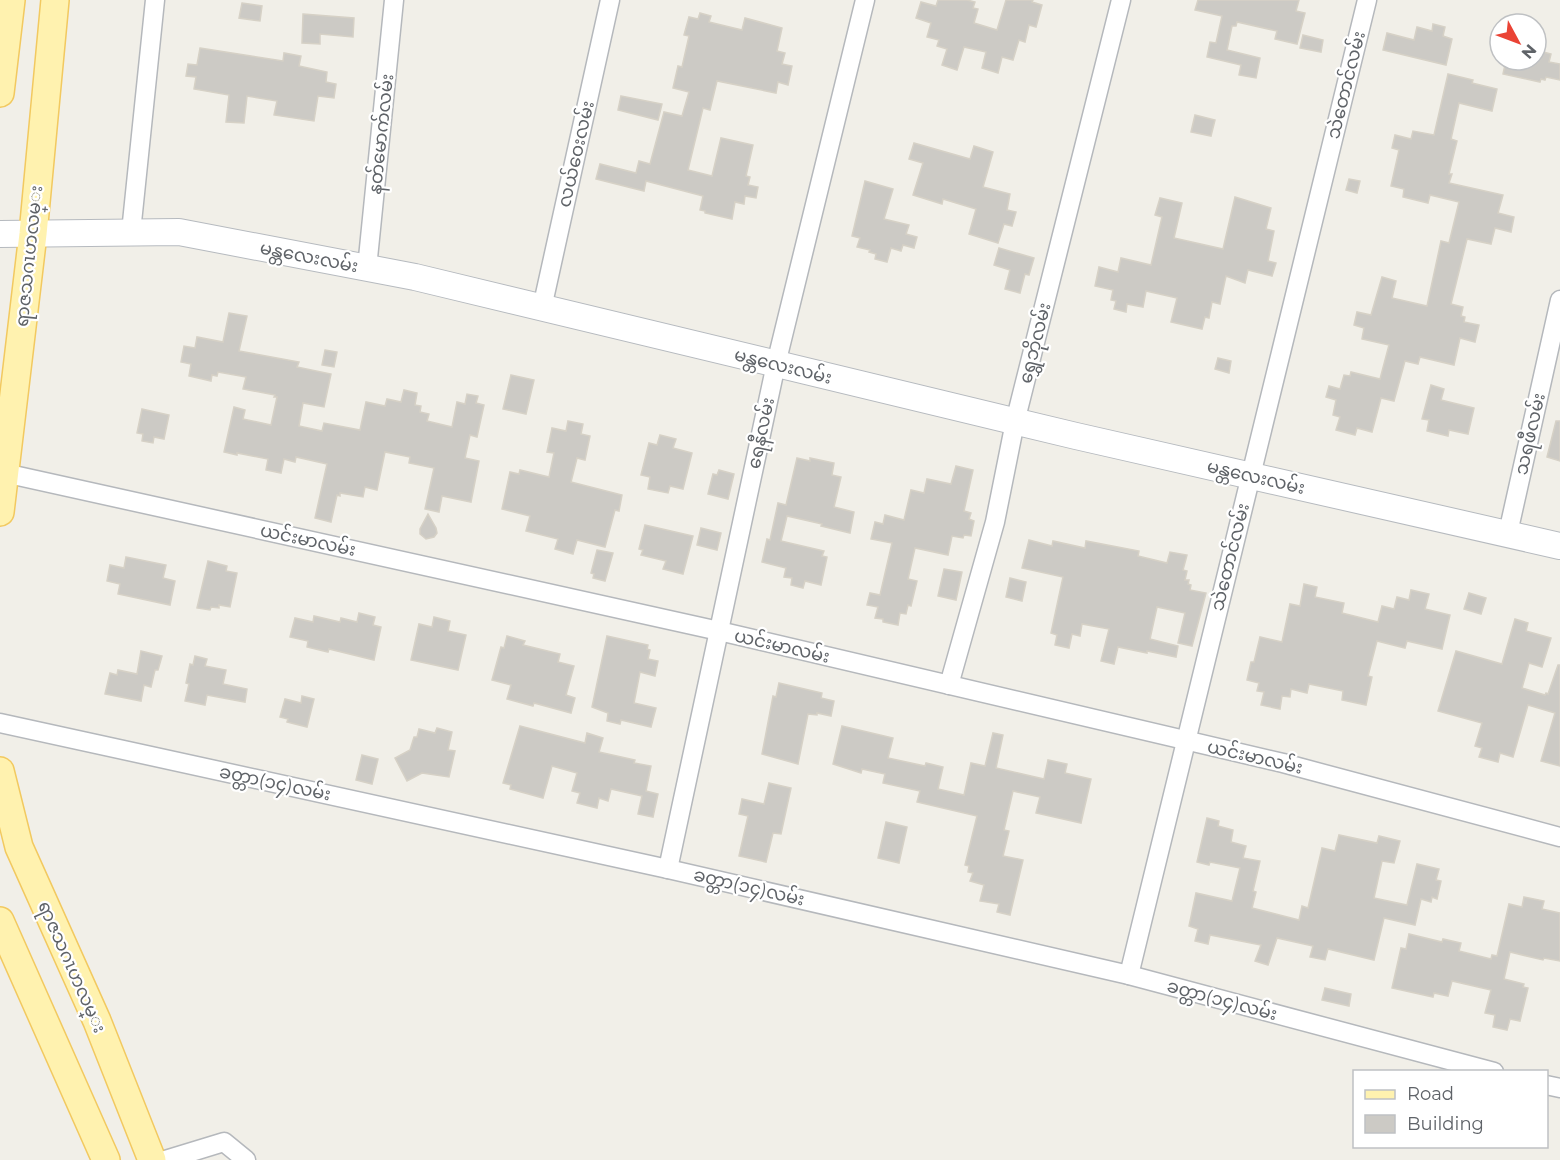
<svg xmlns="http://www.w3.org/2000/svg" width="1560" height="1160" viewBox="0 0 1560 1160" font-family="Montserrat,'Noto Sans Myanmar',sans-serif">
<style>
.building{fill:#cccac5;stroke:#d6d1c6;stroke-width:1.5}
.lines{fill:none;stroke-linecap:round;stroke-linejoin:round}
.minor-casing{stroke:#b5b8bc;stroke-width:21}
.secondary-casing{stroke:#b6babf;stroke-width:28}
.primary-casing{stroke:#f2c960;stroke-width:30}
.minor{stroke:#fff;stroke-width:18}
.secondary{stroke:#fff;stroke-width:26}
.primary{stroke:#fff2af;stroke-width:27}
.labels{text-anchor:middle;stroke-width:4.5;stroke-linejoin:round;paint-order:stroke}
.street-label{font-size:18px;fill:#5f6368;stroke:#fff}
</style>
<rect width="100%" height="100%" fill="#f1efe8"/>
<g class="building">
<polygon points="938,0 967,0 975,2 973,8 978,9 974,23 997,30 1006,0 1033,0 1032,2 1042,5 1036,27 1029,25 1025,42 1019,40 1013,60 1002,57 998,73 982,68 986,52 964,47 957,70 942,65 947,49 937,46 939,40 927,37 931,23 916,18 921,2 936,6"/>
<polygon points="1198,0 1299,0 1296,11 1305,13 1297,44 1275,39 1277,31 1237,22 1236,26 1232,26 1227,50 1260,58 1256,78 1239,75 1241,65 1207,57 1210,42 1216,43 1222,16 1195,10"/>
<polygon points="242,3 262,6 260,21 239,18"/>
<polygon points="700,13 711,16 709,22 742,30 745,18 782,28 777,51 785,53 782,64 792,66 788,85 778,82 776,93 717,81 710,110 703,108 688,170 712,176 721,138 753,145 746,176 750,177 748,185 758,187 756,198 745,196 744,204 735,202 732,219 705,213 705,211 700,210 703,196 646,181 644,191 596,179 600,164 636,173 639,161 650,164 664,112 682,116 689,92 673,88 678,66 682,67 689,36 684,35 689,17 698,19"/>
<polygon points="303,14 354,18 353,37 320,34 320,44 302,43"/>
<polygon points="1433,24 1445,27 1443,36 1452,39 1446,65 1383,50 1387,33 1414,40 1417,27 1432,31"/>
<polygon points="1303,35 1323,40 1321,52 1300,48"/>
<polygon points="200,48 283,61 284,53 301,56 299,66 327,72 326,82 336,84 334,98 318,96 314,121 274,115 277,101 247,96 244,123 226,122 229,95 194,89 196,77 186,76 188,64 197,65"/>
<polygon points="1536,50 1551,54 1549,62 1560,64 1560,80 1546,77 1545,80 1541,79 1540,82 1503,74 1506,60 1536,60"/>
<polygon points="1448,74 1473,80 1472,83 1497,89 1492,111 1459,103 1451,139 1457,141 1449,174 1452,174 1449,183 1503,195 1498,213 1514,217 1511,232 1495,228 1491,244 1467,239 1451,304 1463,307 1461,316 1465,317 1464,322 1479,325 1475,342 1460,338 1454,365 1420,357 1418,364 1405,361 1394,401 1381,398 1372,432 1357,428 1355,435 1336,430 1340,417 1333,415 1336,400 1326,397 1329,386 1340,389 1344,375 1350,376 1351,372 1380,379 1389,345 1362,339 1364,328 1354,325 1357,312 1371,315 1382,277 1396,281 1392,298 1427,306 1441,241 1449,243 1459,202 1430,195 1428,203 1403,197 1404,189 1391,186 1399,150 1392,148 1395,135 1411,139 1413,131 1434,135"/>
<polygon points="621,96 662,104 658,120 618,110"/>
<polygon points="1195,115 1215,120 1211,136 1191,132"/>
<polygon points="914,143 970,159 974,146 993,152 983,187 1010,194 1007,210 1016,212 1012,226 1004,224 998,243 969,234 976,209 943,199 942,204 913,195 923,163 909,159"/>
<polygon points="1349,179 1360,181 1357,193 1346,190"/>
<polygon points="865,181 893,189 884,219 909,225 906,234 917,237 914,248 903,245 901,251 891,248 887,262 875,259 876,254 869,252 870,250 857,247 860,238 852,236"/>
<polygon points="1235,197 1271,208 1266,229 1274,231 1268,261 1276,263 1272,276 1248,270 1245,283 1226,276 1220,304 1212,302 1209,318 1205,317 1202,329 1171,322 1177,298 1146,291 1143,307 1127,304 1126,312 1114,309 1116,301 1111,300 1113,290 1095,286 1099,267 1118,272 1121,258 1151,265 1162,217 1155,215 1160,198 1182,203 1174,238 1223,249"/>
<polygon points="999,248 1034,258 1029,275 1025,274 1020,293 1005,289 1010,270 994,265"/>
<polygon points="229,313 247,316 239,351 299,362 297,367 331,374 324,407 303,403 299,426 322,431 324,423 360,430 366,402 385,406 387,399 401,402 404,390 417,393 415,405 421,406 420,412 429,414 427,421 452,427 457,402 465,404 467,394 478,396 476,403 484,405 477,437 470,435 465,458 479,461 471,502 442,496 439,512 425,509 434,468 409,463 410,457 385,452 377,490 365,487 363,497 340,493 340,496 337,495 331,522 315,518 327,464 296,457 295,462 284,459 281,473 266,470 268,459 237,453 237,455 224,452 234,407 245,410 243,419 271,425 277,397 274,397 275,395 243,389 246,377 218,372 217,376 212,375 211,381 189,376 191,364 181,362 184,346 195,348 197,337 223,342"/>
<polygon points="325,350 337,352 334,367 322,365"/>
<polygon points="1218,358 1231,361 1229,373 1215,369"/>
<polygon points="511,375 534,380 526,414 503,409"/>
<polygon points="1431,385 1444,389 1441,400 1474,408 1468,434 1449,430 1448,436 1427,431 1429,420 1422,419"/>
<polygon points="142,409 169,415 164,439 154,437 153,443 142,441 143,434 137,433"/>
<polygon points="568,421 583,424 581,434 590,436 585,460 577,458 571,482 622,495 619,511 615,510 605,547 577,540 573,554 555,549 558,539 526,531 530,516 502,509 510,472 519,474 520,470 549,477 554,453 547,452 552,428 566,431"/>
<polygon points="1556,421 1560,421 1560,461 1547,457"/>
<polygon points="660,435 676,439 673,448 692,453 683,489 670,486 668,493 648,489 650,477 641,475 649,443 657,445"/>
<polygon points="797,458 810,461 810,458 834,463 832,475 841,477 834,507 854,512 850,533 821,526 822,524 787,516 781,541 824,551 822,556 827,557 821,585 805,581 803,588 791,585 792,578 784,577 786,568 762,562 767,539 770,540 778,503 786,505"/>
<polygon points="956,466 973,470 964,511 971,513 969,519 974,521 971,536 964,535 963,538 952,536 948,555 915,548 908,579 917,581 911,606 908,605 906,614 900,613 898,625 883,622 883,619 875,618 878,607 867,605 870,593 880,595 892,543 871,539 875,522 883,524 885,515 904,520 911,490 924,493 927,479 951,484"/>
<polygon points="719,470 734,474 728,499 708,494 713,474 717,475"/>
<polygon points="428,514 436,528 437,533 434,537 426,539 420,534 420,529"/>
<polygon points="645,525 693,536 683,574 663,569 666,561 641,555 643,550 639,549"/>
<polygon points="701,528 721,533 717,550 697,545"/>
<polygon points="1029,540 1052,546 1053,541 1085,548 1086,541 1139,551 1138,556 1167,563 1170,552 1187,555 1183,570 1187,571 1185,580 1189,580 1188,584 1191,585 1190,590 1206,593 1192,646 1178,643 1185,613 1157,607 1150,639 1178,646 1176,657 1147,651 1147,653 1118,647 1114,664 1101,661 1109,629 1082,624 1080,636 1072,634 1069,648 1055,645 1057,635 1051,633 1063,577 1022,568"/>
<polygon points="597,550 613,553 605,581 593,578 594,574 591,573"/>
<polygon points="126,557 166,565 163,578 175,581 170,605 118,594 120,584 107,581 110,565 124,568"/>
<polygon points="208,561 227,566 226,571 237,573 230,607 219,605 219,608 211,607 210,610 197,608"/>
<polygon points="944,569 962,572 956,600 938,596"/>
<polygon points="1010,578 1026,582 1022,601 1006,597"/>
<polygon points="1304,584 1317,587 1315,597 1344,603 1342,613 1378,622 1382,606 1394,609 1397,597 1409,600 1411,590 1429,594 1425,609 1450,615 1442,649 1407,641 1405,648 1377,641 1368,676 1372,677 1366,705 1342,700 1343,691 1309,684 1307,693 1291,689 1290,697 1282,696 1280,709 1261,705 1264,692 1257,691 1259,683 1247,680 1251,662 1254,662 1260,637 1282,642 1290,604 1300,606"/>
<polygon points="1469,593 1486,598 1481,614 1464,609"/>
<polygon points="359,613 375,617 373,625 381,627 374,660 329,649 328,652 307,647 308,641 290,637 295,618 313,622 314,616 340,622 341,618 357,622"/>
<polygon points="434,617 450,621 448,631 466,635 458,670 411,660 419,624 432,627"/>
<polygon points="1515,619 1528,623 1526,631 1551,638 1542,667 1529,663 1522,688 1545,695 1546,693 1548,694 1558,665 1560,665 1560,766 1541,761 1555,713 1528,705 1513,757 1500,753 1498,762 1479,757 1482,748 1475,746 1482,723 1438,711 1456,651 1502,664"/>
<polygon points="507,636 525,641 523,645 560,654 558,662 574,666 566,695 575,698 571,713 534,703 533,706 507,699 511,685 492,680 501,647 504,648"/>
<polygon points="607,636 648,645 647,649 650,650 648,659 658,661 655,676 640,672 634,703 656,708 651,727 621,720 620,724 607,721 608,713 592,707"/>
<polygon points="141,651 162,656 158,670 155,670 151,687 144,685 141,701 105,694 110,673 117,675 118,670 137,674"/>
<polygon points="195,656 207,659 205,666 226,670 223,684 247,689 245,702 207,695 205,705 185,701 189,684 186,683 190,664 193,665"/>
<polygon points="779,683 822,693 821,698 834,701 831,716 817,713 817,715 808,714 798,764 762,754 773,696 776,697"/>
<polygon points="302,696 314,699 307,727 287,722 288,719 280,717 285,699 301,703"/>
<polygon points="520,726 585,743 587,733 603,738 599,752 635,760 634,763 651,766 646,791 658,794 653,817 638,814 642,796 611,789 608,801 599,798 597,808 577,803 580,793 572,791 577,773 552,766 543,798 510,789 511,785 503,783"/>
<polygon points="842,726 893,738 888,758 925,766 926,763 943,767 938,789 964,795 971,763 985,766 993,733 1003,735 996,768 1044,779 1048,760 1067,764 1065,773 1091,779 1081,823 1036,813 1040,797 1013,791 1004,830 1009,831 1003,856 1023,860 1010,915 997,912 999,904 980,901 984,885 970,881 973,873 968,872 969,866 965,865 977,816 917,802 920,791 883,783 885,774 862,769 861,773 833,764"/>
<polygon points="437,728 452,732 448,750 455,751 449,777 422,773 407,781 395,758 410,750 414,737 417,737 419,729 435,733"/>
<polygon points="362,755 378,759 372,784 356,780"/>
<polygon points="769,783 791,788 781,834 773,833 766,862 739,856 748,816 739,814 742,799 764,804"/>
<polygon points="1207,818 1219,821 1218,826 1233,830 1231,842 1246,846 1243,858 1260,861 1253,891 1256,892 1252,908 1299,920 1302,906 1308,908 1322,848 1335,851 1339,835 1377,843 1379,836 1400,841 1394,863 1382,861 1374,898 1407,905 1417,864 1439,869 1436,880 1441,881 1437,899 1432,897 1431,902 1421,899 1415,925 1384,918 1374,960 1328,949 1325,960 1310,957 1313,946 1277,938 1268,965 1255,961 1261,945 1210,935 1208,944 1195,941 1198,929 1189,926 1196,893 1232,901 1240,868 1210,862 1209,865 1197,862"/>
<polygon points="886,822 907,827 899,863 878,858"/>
<polygon points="1524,897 1544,901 1542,909 1560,913 1560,961 1544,958 1543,960 1510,952 1504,979 1524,984 1523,987 1528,988 1520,1021 1510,1019 1507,1030 1493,1027 1495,1015 1485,1013 1491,990 1452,981 1448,996 1434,993 1433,997 1392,988 1401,948 1406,949 1409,934 1442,942 1443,939 1461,943 1459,951 1491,959 1492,955 1497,956 1509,904 1522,907"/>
<polygon points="1325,988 1351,994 1349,1006 1322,1000"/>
</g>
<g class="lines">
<g class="minor-casing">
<g id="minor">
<polyline points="131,232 155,0"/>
<polyline points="367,268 394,0"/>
<polyline points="542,308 610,0"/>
<polyline points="0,472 719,631 1283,763 1560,837"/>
<polyline points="1508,533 1560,300"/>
<polyline points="949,685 995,522 1015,422 1121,0"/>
<polyline points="0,723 668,869 1129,975 1494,1072"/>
<polyline points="668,869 776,364 865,0"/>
<polyline points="1129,975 1367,0"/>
<polyline points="1546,1085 1560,1088"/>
<polyline points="165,1160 224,1142 246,1160"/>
</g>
</g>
<g class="secondary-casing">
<polyline id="secondary" points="0,234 179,232 415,277 1076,436 1560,546"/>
</g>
<g class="primary-casing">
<g id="primary">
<polyline points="0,93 11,0"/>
<polyline points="0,512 33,234 55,0"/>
<polyline points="0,771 19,847 97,1021 152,1160"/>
<polyline points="0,921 106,1160"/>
</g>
</g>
<use href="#minor" class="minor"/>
<use href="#secondary" class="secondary"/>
<use href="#primary" class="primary"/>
</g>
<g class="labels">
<g class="street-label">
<text transform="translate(1346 85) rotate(-76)" y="6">သဲတောင်လမ်း</text>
<text transform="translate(381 134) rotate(-84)" y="6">နတ်မောက်လမ်း</text>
<text transform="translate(576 154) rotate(-77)" y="6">လယ်ဝေးလမ်း</text>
<text transform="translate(29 256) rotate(-84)" y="6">ရာဇသဂၤဟလမ္း</text>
<text transform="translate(309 257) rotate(11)" y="6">မန္တလေးလမ်း</text>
<text transform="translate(1035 343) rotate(-76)" y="6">ရွှေဘိုလမ်း</text>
<text transform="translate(783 366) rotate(14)" y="6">မန္တလေးလမ်း</text>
<text transform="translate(761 433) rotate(-78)" y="6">ရေနီလမ်း</text>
<text transform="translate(1530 434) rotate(-77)" y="6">သရဖီလမ်း</text>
<text transform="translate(1256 477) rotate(13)" y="6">မန္တလေးလမ်း</text>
<text transform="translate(308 540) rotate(12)" y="6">ယင်းမာလမ်း</text>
<text transform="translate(1230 557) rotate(-76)" y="6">သဲတောင်လမ်း</text>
<text transform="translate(782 646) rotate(13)" y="6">ယင်းမာလမ်း</text>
<text transform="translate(1255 757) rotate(13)" y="6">ယင်းမာလမ်း</text>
<text transform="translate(275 783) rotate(12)" y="6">ခတ္တာ(၁၄)လမ်း</text>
<text transform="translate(749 887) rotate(13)" y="6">ခတ္တာ(၁၄)လမ်း</text>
<text transform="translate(72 967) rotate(66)" y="6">ရာဇသဂၤဟလမ္း</text>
<text transform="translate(1222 1000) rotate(15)" y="6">ခတ္တာ(၁၄)လမ်း</text>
</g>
</g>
<rect x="1353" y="1070" width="195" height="78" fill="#ffffff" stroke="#bfc1c3" stroke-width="1.5"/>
<rect x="1365" y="1090" width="30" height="9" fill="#fff2af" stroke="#bfc1c3" stroke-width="1.5"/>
<text x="1407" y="1100" font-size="18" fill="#5f6368">Road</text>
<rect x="1365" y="1115" width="30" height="18" fill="#cccac5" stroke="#bfc1c3" stroke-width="1.5"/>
<text x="1407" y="1130" font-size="18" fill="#5f6368">Building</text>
<g transform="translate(1518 42) rotate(131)"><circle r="28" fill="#ffffff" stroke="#bfc1c3" stroke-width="1.5"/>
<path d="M0-4.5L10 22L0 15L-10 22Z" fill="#ea4335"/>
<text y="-9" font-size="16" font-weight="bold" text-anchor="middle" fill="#5f6368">N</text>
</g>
</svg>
